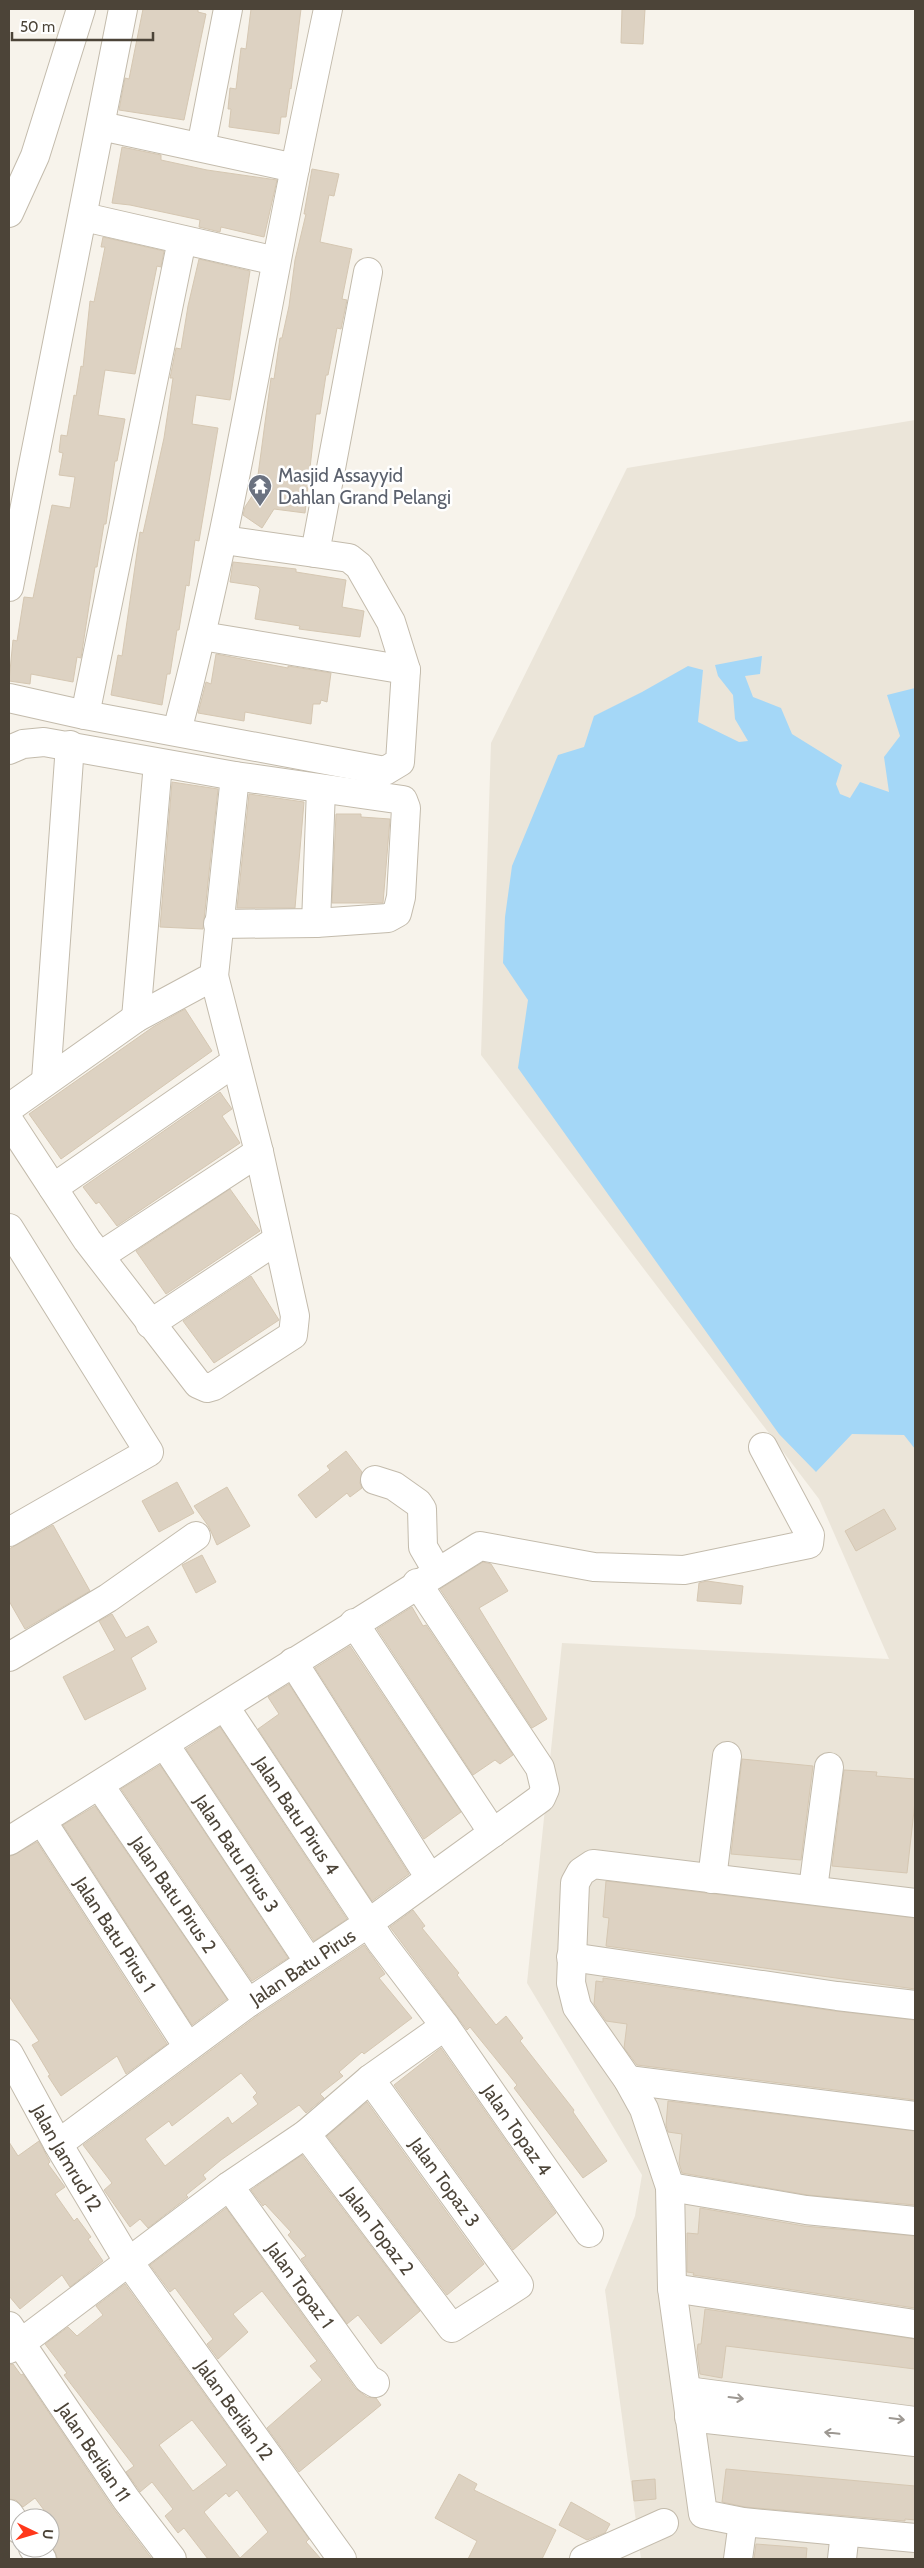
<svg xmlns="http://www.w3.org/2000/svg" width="924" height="2568" viewBox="0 0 924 2568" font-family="Cabin,sans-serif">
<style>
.residential{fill:#ebe5d9}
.water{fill:#a4d7f7}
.building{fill:#ddd2c2;stroke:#d5c7b2;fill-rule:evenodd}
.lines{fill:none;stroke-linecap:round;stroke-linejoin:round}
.minor-casing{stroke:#c3bbac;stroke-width:30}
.minor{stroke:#fff;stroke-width:28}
.oneway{stroke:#9d9892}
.labels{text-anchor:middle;stroke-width:5;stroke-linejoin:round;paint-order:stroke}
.worship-label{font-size:19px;fill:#5b616d;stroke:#fff;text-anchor:start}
.street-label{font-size:19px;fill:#4c4438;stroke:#fff}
</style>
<rect width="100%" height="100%" fill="#f7f3eb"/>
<polygon class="residential" points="915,420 915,2559 641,2559 605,2290 635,2216 642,2175 527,1983 562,1643 889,1659 819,1499 481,1055 491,743 627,468"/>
<polygon class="water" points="762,656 760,674 745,676 753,697 781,708 792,734 842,765 836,784 840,794 850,798 860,782 889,792 884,757 900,736 887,695 915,688 915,1449 904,1435 852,1434 816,1472 779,1434 518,1068 528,1000 503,963 505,917 512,866 558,755 584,747 594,716 642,692 688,666 703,670 698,722 739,742 748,741 735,719 733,695 718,676 715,665"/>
<g class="building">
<polygon points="143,9 198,9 198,12 206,14 184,120 119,110 125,78 129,79"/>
<polygon points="251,9 301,9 291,89 290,88 286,117 281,117 279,134 229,127 231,109 228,109 230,88 236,89 241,48 246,49"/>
<polygon points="622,9 645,9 643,44 621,43"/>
<polygon points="122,147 161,155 161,160 207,170 277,180 264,237 221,227 220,232 199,227 200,220 130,205 112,203"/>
<polygon points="312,169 339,174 334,196 329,195 320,242 352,249 342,299 347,300 341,329 337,328 328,375 326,375 320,414 316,414 305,513 274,509 262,528 243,515 245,507 256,490 271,378 274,379 280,338 282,338 289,306 295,260 306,214 304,214"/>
<polygon points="103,237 164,251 161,267 157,266 135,374 105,370 98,415 125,419 117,461 115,461 106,524 104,524 97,567 95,567 81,658 77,657 73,682 31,674 30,684 9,681 13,640 17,641 24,597 33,598 52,505 70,508 75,477 59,475 63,453 59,452 61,435 67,436 74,395 76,396 81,366 83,367 90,301 94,302 105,247 101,247"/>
<polygon points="199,259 250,271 230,400 196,395 192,424 218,428 199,541 195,540 189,586 186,585 179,630 177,630 170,674 167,674 162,705 111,695 118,655 122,656 140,532 143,533 164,438 173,378 170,378 176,348 181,349 188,306"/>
<polygon points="233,562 296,569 296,572 346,580 342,607 364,611 360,637 299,629 300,626 255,619 260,589 257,586 230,582"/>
<polygon points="216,654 288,668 288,666 331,673 327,702 321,700 320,704 313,704 311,724 245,712 244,721 198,713 206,682 211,684"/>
<polygon points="172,782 218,789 203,929 160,927"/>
<polygon points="249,794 304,802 295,908 237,908"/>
<polygon points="336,814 361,814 361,817 390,819 383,903 332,903"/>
<polygon points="185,1009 212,1051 61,1159 29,1114 153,1027"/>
<polygon points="220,1092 232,1109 222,1116 240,1143 117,1226 99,1202 96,1204 83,1187"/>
<polygon points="230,1189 260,1231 166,1294 136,1251"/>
<polygon points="251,1276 279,1320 214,1363 183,1321"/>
<polygon points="346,1451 362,1472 360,1483 362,1488 350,1497 347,1493 316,1518 298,1495 330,1470 327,1466"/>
<polygon points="177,1482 194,1513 159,1532 142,1501"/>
<polygon points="227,1487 250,1526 217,1545 209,1527 194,1506"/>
<polygon points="884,1509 896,1529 856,1551 845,1531"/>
<polygon points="53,1525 90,1591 25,1629 9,1601 9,1549"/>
<polygon points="202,1555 216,1582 196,1593 182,1565"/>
<polygon points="483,1562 491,1564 508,1591 479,1608 547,1719 532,1728 440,1589"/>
<polygon points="707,1581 743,1586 741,1604 697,1601 699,1583"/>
<polygon points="412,1607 423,1626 426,1625 513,1755 500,1764 495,1760 473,1775 377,1629"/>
<polygon points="112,1614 126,1638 148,1626 157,1642 131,1658 146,1689 85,1720 63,1677 115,1650 99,1621"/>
<polygon points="350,1646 461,1812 424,1839 315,1668"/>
<polygon points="289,1684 409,1874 372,1901 258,1729 279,1714 268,1697"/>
<polygon points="220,1727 347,1919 314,1941 186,1749"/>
<polygon points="742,1759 813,1766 801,1860 731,1854"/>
<polygon points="160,1765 288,1958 252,1981 121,1789"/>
<polygon points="844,1770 877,1772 876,1776 915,1779 915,1802 907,1873 832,1866"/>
<polygon points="95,1806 227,1999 192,2025 63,1825"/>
<polygon points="37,1842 167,2044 126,2074 117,2056 61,2096 48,2076 50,2075 32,2045 39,2041 9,1996 9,1857"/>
<polygon points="606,1881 915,1918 915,1989 606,1946 609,1918 603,1917"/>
<polygon points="413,1910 425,1926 422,1928 459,1973 457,1975 496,2025 506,2016 523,2038 520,2041 574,2110 573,2112 607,2161 583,2178 514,2088 517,2085 470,2027 467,2030 390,1927"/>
<path d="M364,1945L385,1974L379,1978L412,2018L364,2054L362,2052L339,2072L343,2076L320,2094L324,2098L306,2113L299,2105L221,2160L203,2175L206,2179L186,2195L188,2197L148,2228L140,2219L130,2227L104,2190L112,2183L83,2145L257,2016ZM241,2073L257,2093L253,2097L258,2104L232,2124L228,2117L165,2166L145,2139L169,2121L172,2126Z"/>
<polygon points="603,1978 835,2011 915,2020 915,2100 637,2065 624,2048 627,2024 606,2021 594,2004 596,1981 603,1982"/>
<polygon points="441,2048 556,2213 513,2250 394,2085"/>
<polygon points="668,2101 915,2131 915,2205 808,2195 682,2173 679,2163 682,2134 668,2132 666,2125"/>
<polygon points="367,2102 484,2264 447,2295 327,2136"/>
<polygon points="39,2141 50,2162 48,2164 65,2187 55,2194 74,2221 77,2218 91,2237 88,2239 103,2261 70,2287 62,2275 20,2309 9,2296 9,2142 18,2156"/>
<polygon points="302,2155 420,2311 381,2344 358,2315 347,2324 301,2259 306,2256 288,2235 291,2232 265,2204 263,2206 251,2190"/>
<polygon points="226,2208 355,2388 367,2397 376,2398 381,2405 299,2472 267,2428 322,2380 310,2366 317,2361 262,2291 233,2314 248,2332 218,2359 207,2344 213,2339 175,2288 170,2292 150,2265"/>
<polygon points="700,2208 804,2226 915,2236 915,2308 693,2275 694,2273 687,2272 687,2233 698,2234"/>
<path d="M125,2284L309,2539L306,2542L321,2559H208L184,2528L178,2533L165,2516L173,2509L152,2482L140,2492L139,2490L126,2472L134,2466L64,2375L67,2373L45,2344L68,2327L77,2336L103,2315L96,2306ZM192,2420L227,2465L193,2491L159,2445ZM237,2490L268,2532L240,2558L204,2512L226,2493L229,2497Z"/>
<polygon points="705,2309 915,2339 915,2369 726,2346 722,2378 700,2374 697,2352 698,2344 701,2344"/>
<polygon points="13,2364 21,2375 23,2374 113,2508 152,2559 58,2559 50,2544 50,2518 35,2498 23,2507 16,2500 9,2499 9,2365"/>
<polygon points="726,2469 915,2486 915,2520 905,2519 905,2521 745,2507 722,2502"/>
<polygon points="459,2474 477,2484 474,2490 556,2530 542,2559 468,2559 477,2541 435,2518"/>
<polygon points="655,2479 656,2499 634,2501 632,2481"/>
<polygon points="571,2502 610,2524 605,2533 587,2540 559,2525"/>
<polygon points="756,2544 807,2548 806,2559 754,2559"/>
</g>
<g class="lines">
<g class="minor-casing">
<g id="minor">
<polyline points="101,126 295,168"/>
<polyline points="201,147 228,9"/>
<polyline points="9,213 35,156 81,9"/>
<polyline points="84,217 276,261"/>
<polyline points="224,540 315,553"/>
<polyline points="9,587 123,9"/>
<polyline points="202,636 406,670"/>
<polyline points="9,698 85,715 385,771 400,762 406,670 391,622 359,566 349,558 315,553 368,272"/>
<polyline points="85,715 182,240"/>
<path d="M177,731C218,577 246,421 276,265C292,179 310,94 328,9"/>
<polyline points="9,750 23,744 44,742 235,776 403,800 406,808 401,897 397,913 388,918 316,923 218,924"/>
<polyline points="316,923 321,789"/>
<polyline points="136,1018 158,763"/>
<polyline points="46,1080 70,745"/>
<polyline points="9,1108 136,1018 214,976 235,776"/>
<polyline points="9,1121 87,1240 198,1384 207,1388 214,1386 293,1335 295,1316 259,1152 214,976"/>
<polyline points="53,1188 235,1062"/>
<polyline points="9,1228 149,1452 9,1532"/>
<polyline points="100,1256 259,1152"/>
<polyline points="150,1324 277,1240"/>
<polyline points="375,1480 394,1486 418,1503 422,1509 423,1547 437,1571"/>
<polyline points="354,1623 493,1833"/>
<polyline points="9,1657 108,1598 196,1536"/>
<polyline points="293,1662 430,1878"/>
<path id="s1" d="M225,1707L381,1942L445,2026L589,2233"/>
<path id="s2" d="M165,1745L309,1962"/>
<path id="s3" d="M100,1786L248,2003"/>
<path id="s4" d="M42,1821L188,2047"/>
<polyline points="9,1841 480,1546 594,1567 684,1570 809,1544 810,1535 763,1447"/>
<polyline points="712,1879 727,1756"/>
<polyline points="813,1889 829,1767"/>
<polyline points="915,1903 593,1864 581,1872 575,1883 571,1983 577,2007 628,2080 644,2109 670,2187 672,2288 703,2514 743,2522 915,2538"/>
<polyline points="571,1957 837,1996 915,2005"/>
<path id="s5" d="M9,2054L58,2144L128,2261L342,2559"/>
<polyline points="628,2080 915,2116"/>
<path id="s6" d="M306,2134L452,2328L519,2285L370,2079"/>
<path id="s7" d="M58,2144L248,2003L370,1922L541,1798L545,1789L540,1768L417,1583"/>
<path id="s8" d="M229,2186L368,2379L375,2383"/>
<polyline points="670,2187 806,2210 915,2221"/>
<polyline points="672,2288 915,2324"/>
<path id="s9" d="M9,2326L126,2499L172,2559"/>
<polyline points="9,2349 21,2343 229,2186 306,2134 370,2079 445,2026"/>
<polyline points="687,2391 915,2421"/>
<polyline points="689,2417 915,2442"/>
<polyline points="9,2514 20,2530"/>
<polyline points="33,2548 42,2559"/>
<polyline points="584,2559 664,2523"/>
<polyline points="738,2559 743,2522"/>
<polyline points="842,2559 845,2532"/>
</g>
</g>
<use href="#minor" class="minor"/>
</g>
<defs><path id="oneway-shaft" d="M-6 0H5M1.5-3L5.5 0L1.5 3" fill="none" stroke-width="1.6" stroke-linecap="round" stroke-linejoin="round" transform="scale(1.25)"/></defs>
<g class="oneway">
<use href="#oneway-shaft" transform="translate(736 2398) rotate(7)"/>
<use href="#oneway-shaft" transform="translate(897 2419) rotate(7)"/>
<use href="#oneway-shaft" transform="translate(832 2433) rotate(-174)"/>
</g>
<defs>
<g id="temple-pin" transform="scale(1.25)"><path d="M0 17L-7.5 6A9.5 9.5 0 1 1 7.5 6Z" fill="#6b7280" stroke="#fff"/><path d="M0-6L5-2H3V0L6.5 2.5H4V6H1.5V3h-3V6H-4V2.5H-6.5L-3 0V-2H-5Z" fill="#fff"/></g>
</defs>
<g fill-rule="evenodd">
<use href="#temple-pin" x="260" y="486"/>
</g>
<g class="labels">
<g class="worship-label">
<text x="278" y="482">Masjid Assayyid<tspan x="278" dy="22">Dahlan Grand Pelangi</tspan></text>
</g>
<g class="street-label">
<text dy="7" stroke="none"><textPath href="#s1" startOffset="130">Jalan Batu Pirus 4</textPath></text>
<text dy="7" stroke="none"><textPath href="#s2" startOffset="130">Jalan Batu Pirus 3</textPath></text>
<text dy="7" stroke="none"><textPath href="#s3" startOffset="131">Jalan Batu Pirus 2</textPath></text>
<text dy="7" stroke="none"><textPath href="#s4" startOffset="135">Jalan Batu Pirus 1</textPath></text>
<text dy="7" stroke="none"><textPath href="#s7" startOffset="302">Jalan Batu Pirus</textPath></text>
<text dy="7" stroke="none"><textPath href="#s1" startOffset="514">Jalan Topaz 4</textPath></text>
<text dy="7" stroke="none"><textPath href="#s5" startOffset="119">Jalan Jamrud 12</textPath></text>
<text transform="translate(445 2182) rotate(54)" y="7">Jalan Topaz 3</text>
<text dy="7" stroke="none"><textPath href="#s6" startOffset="121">Jalan Topaz 2</textPath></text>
<text dy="7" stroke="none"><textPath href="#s8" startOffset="122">Jalan Topaz 1</textPath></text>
<text dy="7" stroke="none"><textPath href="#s5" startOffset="422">Jalan Berlian 12</textPath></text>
<text dy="7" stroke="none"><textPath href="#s9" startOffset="152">Jalan Berlian 11</textPath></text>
</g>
</g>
<rect width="924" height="2568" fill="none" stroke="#4c4438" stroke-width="20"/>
<g transform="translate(35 2533) rotate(95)"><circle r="24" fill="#ffffff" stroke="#b7b4af"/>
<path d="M0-4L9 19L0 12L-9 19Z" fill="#ff371a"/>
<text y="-8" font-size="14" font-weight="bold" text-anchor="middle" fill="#4c4438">U</text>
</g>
<path d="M12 32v8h141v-8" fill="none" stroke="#4c4438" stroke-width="2.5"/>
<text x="20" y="32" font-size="15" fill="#4c4438" stroke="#ffffff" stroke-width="4" paint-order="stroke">50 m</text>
</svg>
